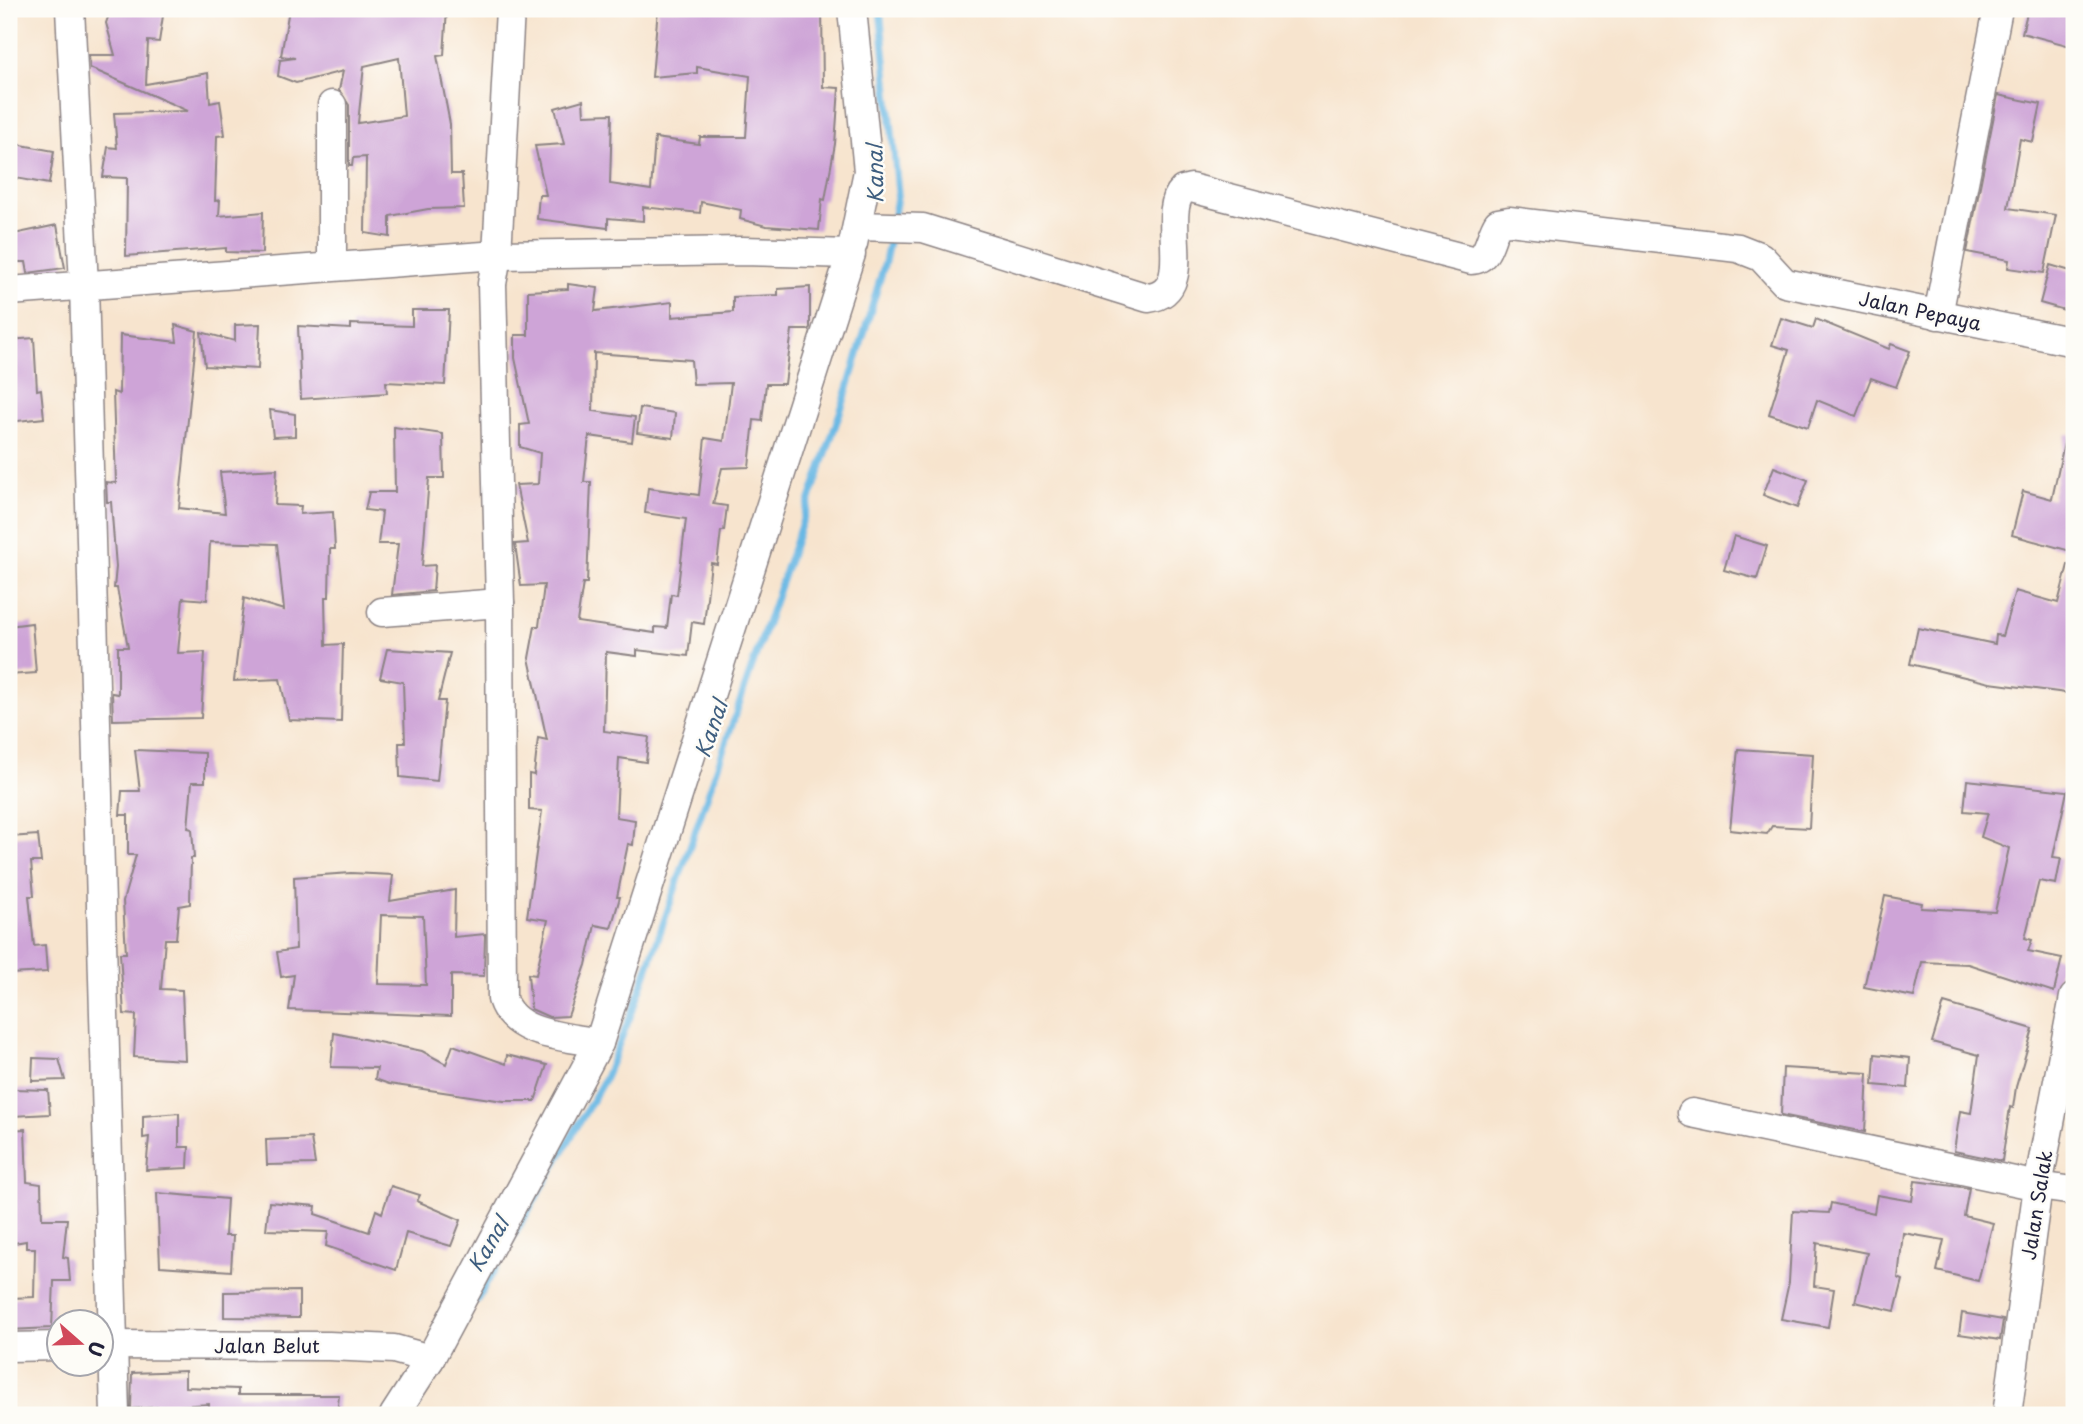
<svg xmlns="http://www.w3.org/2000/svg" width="2083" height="1424" viewBox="0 0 2083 1424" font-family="'Playpen Sans',sans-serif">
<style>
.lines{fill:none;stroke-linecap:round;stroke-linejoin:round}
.stream{stroke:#69b8e4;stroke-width:7}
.building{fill:#cea4d7;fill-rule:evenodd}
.street-casing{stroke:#8c8384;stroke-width:31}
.street{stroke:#fff;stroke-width:28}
.labels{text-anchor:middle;stroke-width:5;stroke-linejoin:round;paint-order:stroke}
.street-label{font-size:19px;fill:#22223b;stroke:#fdfcf7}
.water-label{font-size:21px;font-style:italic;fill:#3e5e7f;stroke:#fdfcf7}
</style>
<rect width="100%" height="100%" fill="#fdfcf7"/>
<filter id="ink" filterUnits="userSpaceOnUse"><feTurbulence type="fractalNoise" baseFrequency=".0143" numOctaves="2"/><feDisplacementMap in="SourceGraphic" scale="14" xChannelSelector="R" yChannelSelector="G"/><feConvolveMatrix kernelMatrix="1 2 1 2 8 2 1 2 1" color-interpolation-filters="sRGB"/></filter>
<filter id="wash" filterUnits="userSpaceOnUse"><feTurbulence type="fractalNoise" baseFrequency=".00686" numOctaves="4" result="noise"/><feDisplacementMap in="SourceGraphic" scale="28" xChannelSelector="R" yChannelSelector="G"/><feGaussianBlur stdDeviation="1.57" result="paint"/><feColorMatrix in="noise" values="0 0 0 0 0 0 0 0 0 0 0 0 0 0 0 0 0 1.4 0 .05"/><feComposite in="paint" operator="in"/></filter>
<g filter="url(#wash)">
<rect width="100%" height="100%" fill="#f7e4ce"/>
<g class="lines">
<g class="stream">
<polyline points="880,9 898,192 893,220"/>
<polyline points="477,1300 604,1080 635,1005 845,398 885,262 891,232"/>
<polyline points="411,1415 419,1402"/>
</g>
</g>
<g id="blocks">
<g class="building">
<polygon points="164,9 159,42 148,41 146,84 208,73 210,103 220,101 225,135 217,136 215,201 220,200 219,216 263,212 262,253 226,252 226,248 126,256 127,178 103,177 108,147 117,148 114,113 188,111 90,68 89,55 115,55 106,23 110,12"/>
<path d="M289,9H447L444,55L437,56L450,124L451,174H462L464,208L428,209L390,216V237L365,233L366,157L353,158L352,166H349V105L339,90L343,71L296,83L278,76L280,60L295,58L281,56ZM399,58L404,116L358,123L364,66Z"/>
<polygon points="658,9 780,9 800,14 822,9 823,87 839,88 835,144 825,200 822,199 819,230 766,226 740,219 741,210 701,202 700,213 643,207 643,221 608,218 608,228 537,219 539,195 546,195 535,146 564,144 555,108 583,100 584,115 612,114 610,184 651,190 655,138 699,144 700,137 746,137 750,76 697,67 697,73 652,77"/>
<polygon points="2028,9 2058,9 2074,13 2074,47 2022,33"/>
<polygon points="1998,95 2041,104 2033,142 2020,139 2008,208 2056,215 2044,273 2008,268 2009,260 1967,252"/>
<polygon points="16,144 54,151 49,184 10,177"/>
<polygon points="57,225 65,268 28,273 26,262 9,262 9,235"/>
<polygon points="2050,265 2074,272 2074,289 2068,311 2040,303"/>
<path d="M568,284L598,288L595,311L672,302V317L733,312V297L778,295V289L810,287V327L809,330H792L785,384H766L762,421L754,420L749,467L722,468L713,504L727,506L724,531H721L717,564L711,563L704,624L692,622L688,656L637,650V656L606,652L604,731L649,737L646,762L619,758L616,817L635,820L633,845L628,844L617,897H620L611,928L595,925L586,965L568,1016L549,1017L531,1009L528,974L536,975L548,920L527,917L542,811L529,810V774L534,775L538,738L547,740L529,658L535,626H539L544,585L521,586L515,544L528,543L516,485L538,484L540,453L520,447V425L529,424L515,358V335H528V291L568,289ZM594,353L691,360L693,384L731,383L724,441L705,438L699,495L648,488L645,513L686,519L677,595L671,594L667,628L655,627V633L577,622L583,583H587L591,482H584L589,436L632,442L635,417L593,411Z"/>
<polygon points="412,310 449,310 445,385 386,382 387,393 301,399 298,326 351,329 351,324 412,326"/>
<polygon points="1781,318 1813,328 1816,319 1889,349 1891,344 1910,351 1896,387 1871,378 1856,416 1817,400 1808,427 1769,414 1789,350 1772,345"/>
<polygon points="260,324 258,369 205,366 201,332 235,341 235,325"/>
<polygon points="175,325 197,331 179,508 225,513 220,472 277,469 275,505 301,506 300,514 333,512 335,549 330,549 329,597 325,597 326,645 343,644 341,722 289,720 280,679 234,681 244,598 284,610 277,544 210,542 207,600 183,598 178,653 205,652 201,718 113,720 112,693 118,694 118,647 128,647 117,588 114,588 116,567 111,502 107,502 106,482 116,483 113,392 119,394 120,335 177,342"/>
<polygon points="34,338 37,390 41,389 44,418 9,422 9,340"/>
<polygon points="640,408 675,413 673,438 637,433"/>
<polygon points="270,410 295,414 295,436 273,437"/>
<polygon points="394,427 443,434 444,478 429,478 422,566 435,565 433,591 392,595 398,544 378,544 382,512 365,510 369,492 395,492"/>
<polygon points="2066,434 2074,435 2074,552 2012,535 2023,491 2052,499"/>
<polygon points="1774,467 1808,480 1797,508 1763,495"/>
<polygon points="1734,536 1767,546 1757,579 1724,570"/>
<polygon points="2068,565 2074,566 2074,694 1990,683 1910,664 1918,628 1995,644 1996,635 2002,636 2015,591 2058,603"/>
<polygon points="32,623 36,673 9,675 9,626"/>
<polygon points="387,649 450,653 438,701 445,701 437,781 400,777 399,743 405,743 403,682 380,678"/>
<polygon points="1738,749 1813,754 1809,828 1772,826 1767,834 1730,830"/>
<polygon points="135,750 205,753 205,782 192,782 188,828 192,829 194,858 191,858 190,904 179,906 176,939 165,939 161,989 182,990 185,1060 134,1057 136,1015 124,1014 120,953 126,953 123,901 136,855 128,855 128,815 120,815 122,791 140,791"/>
<polygon points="1967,780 2067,791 2053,857 2061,858 2056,884 2039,881 2025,938 2032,940 2028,951 2062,958 2054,992 1968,964 1922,962 1914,997 1864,987 1885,896 1922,903 1921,908 1995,912 2009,848 1981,837 1988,813 1964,811"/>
<polygon points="38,835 41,862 31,862 34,896 29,896 34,946 45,945 47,972 9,974 9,837"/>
<path d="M351,873L393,875L390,901L455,890L454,937L485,934L484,976L451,975V1016L289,1010L294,975L281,977L277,952L296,949L294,877ZM381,915L423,916L426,985L378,984Z"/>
<polygon points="1944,1003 2033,1029 2016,1087 2013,1108 2010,1107 2002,1161 1954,1151 1960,1111 1971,1113 1979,1055 1932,1042"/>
<polygon points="334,1033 422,1051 446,1064 453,1045 506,1064 507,1055 547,1065 535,1101 504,1101 389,1084 375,1079 377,1068 331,1067"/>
<polygon points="1875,1054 1910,1058 1908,1088 1873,1085"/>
<polygon points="33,1058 59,1059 65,1080 32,1081"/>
<polygon points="1783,1068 1868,1073 1865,1132 1781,1115"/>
<polygon points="13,1089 48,1090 50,1114 12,1116"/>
<polygon points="179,1113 179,1147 189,1147 188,1168 146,1170 149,1137 143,1138 143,1116"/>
<polygon points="25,1129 27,1182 41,1184 42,1219 67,1219 63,1257 68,1258 70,1281 54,1281 52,1328 9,1330 11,1298 34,1297 35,1248 26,1248 26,1241 14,1243 9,1207 9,1130"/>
<polygon points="311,1138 315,1164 267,1165 266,1140"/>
<polygon points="1915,1181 1969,1188 1964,1216 1993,1223 1978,1281 1937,1271 1944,1240 1903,1233 1898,1278 1903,1280 1895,1311 1855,1302 1867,1253 1817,1243 1814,1286 1834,1289 1828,1327 1781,1319 1789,1282 1793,1211 1829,1213 1831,1203 1874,1213 1877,1195 1912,1201"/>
<polygon points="391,1186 420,1195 417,1201 461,1220 451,1246 406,1233 396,1270 326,1246 328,1232 266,1230 269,1202 316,1206 315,1214 369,1232 376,1210 382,1213"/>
<polygon points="157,1193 227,1199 225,1236 233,1236 231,1271 160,1266"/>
<polygon points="299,1291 299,1318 224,1317 224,1292"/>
<polygon points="1962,1313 2003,1320 2000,1340 1959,1334"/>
<polygon points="185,1371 185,1387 238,1389 238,1395 339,1395 337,1415 209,1415 209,1404 131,1409 132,1373"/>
</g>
</g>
</g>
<g filter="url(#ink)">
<use href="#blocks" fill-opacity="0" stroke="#8c8384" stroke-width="2"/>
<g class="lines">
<g class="street-casing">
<g id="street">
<polyline points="70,9 84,285 115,1415"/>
<path d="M510,9L497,255L492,284L500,603L502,999C514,1036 566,1036 599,1043"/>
<polyline points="852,9 868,171 853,244"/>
<path d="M858,226L923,228L1148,298C1199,292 1158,214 1183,190L1191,188L1471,260C1490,260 1489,236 1498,223L1509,221L1738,248L1761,257L1785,283L2074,342"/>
<polyline points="332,265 332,105"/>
<polyline points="9,291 497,255 742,251 851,254 599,1043 430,1359 394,1415"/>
<polyline points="1938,315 1998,9"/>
<polyline points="382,612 500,603"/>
<polyline points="1692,1113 2038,1186 2074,1191"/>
<polyline points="102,1345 329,1346 394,1349 430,1359"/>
<polyline points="9,1347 60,1346"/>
<polyline points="2007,1415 2038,1186 2074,997"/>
</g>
</g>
<use href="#street" class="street"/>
</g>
</g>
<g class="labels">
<g class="street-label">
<text transform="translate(1920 311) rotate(12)" y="7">Jalan Pepaya</text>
<text transform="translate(2037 1205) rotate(-81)" y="7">Jalan Salak</text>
<text x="267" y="1353">Jalan Belut</text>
</g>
<g class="water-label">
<text transform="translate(876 174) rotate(-91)" y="7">Kanal</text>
<text transform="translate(712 729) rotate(-71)" y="7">Kanal</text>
<text transform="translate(489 1245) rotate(-60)" y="7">Kanal</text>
</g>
</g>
<rect width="2083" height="1424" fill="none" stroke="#fdfcf7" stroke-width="35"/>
<g transform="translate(80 1343) rotate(110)"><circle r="33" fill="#fdfcf7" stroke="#a5a5ac" stroke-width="2"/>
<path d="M0-5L12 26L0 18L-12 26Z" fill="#d1495b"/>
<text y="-10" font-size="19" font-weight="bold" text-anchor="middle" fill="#22223b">U</text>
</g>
</svg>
